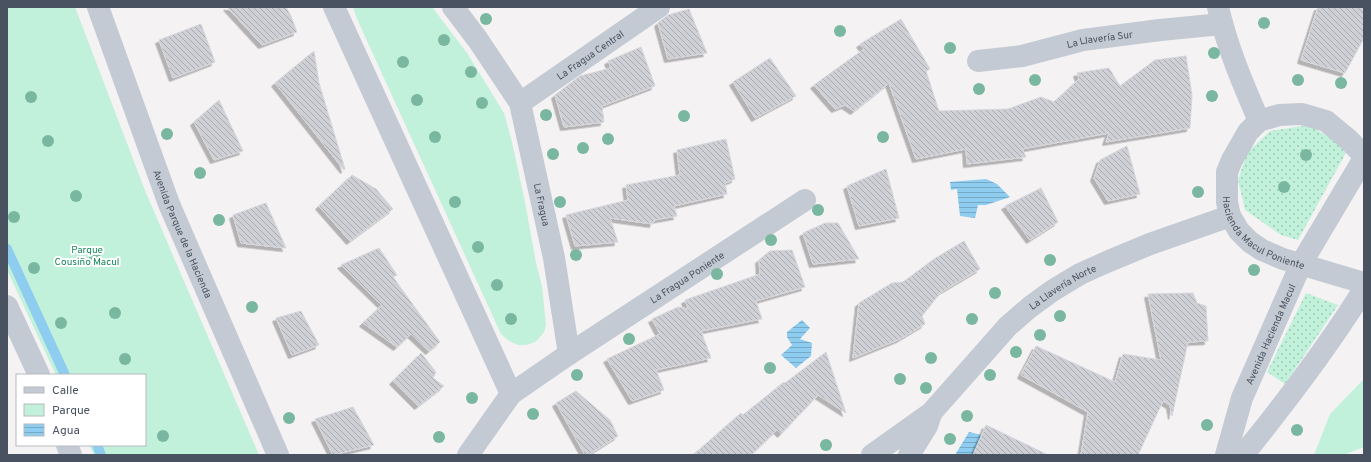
<svg xmlns="http://www.w3.org/2000/svg" width="1371" height="462" viewBox="0 0 1371 462" font-family="Overpass,sans-serif">
<style>
.grass{fill:url(#grass-dots)}
.park{fill:#c1f1da}
.water{fill:url(#water-rules)}
.lines{fill:none;stroke-linecap:round;stroke-linejoin:round}
.stream{stroke:#8ecdef;stroke-width:10}
.building{fill:url(#building-back-hatch);stroke:#d6d7dd;filter:url(#shadow)}
.minor{stroke:#c3cad3;stroke-width:22}
.tree{fill:#7ab7a0}
.labels{text-anchor:middle;stroke-width:4;stroke-linejoin:round;paint-order:stroke}
.street-label{font-size:10px;fill:#495260;stroke:#fff}
.park-label{font-size:10px;fill:#16865d;stroke:#fff}
</style>
<defs>
<pattern id="grass-dots" width="8" height="8" patternUnits="userSpaceOnUse"><rect width="8" height="8" fill="#c1f1da"/><path d="M2 2h.1M6 6h.1" fill="none" stroke="#9fc6b4" stroke-width="1.8" stroke-linecap="round"/></pattern>
<pattern id="water-rules" width="6" height="5" patternUnits="userSpaceOnUse"><rect width="6" height="5" fill="#8ecdef"/><path d="M0 2.5h6" fill="none" stroke="#76a9c5"/></pattern>
<pattern id="building-back-hatch" width="6" height="6" patternUnits="userSpaceOnUse"><rect width="6" height="6" fill="#ced0d6"/><path d="M-1 5l2 2M0 0l6 6M5-1l2 2" fill="none" stroke="#a9abb1"/></pattern>
<filter id="shadow"><feDropShadow dx="-3.5" dy="3.5" stdDeviation="0" flood-color="#0004"/></filter>
</defs>
<rect width="100%" height="100%" fill="#f4f2f2"/>
<g class="grass">
<polygon points="1309,125 1348,149 1298,240 1281,235 1245,210 1238,180 1247,153 1270,131"/>
<polygon points="1306,293 1338,305 1285,384 1267,372"/>
</g>
<g class="park">
<polygon points="7,7 75,7 146,193 259,455 94,455 89,445 145,445 145,375 56,375 7,270"/>
<polygon points="353,7 432,7 467,53 504,113 512,142 525,202 536,263 542,286 546,325 544,332 540,337 535,342 526,345 518,345 509,341 501,334 357,19"/>
<polygon points="1364,379 1364,447 1343,455 1314,455 1330,414"/>
</g>
<g class="water">
<polygon points="986,179 997,184 1010,197 986,205 978,205 975,218 960,216 957,189 951,190 950,182"/>
<polygon points="802,320 810,328 800,339 812,343 811,356 796,368 781,355 792,345 787,337 787,332"/>
<polygon points="969,432 982,435 973,455 955,455"/>
</g>
<g class="lines">
<g class="stream">
<polyline points="7,249 65,375"/>
<polyline points="97,445 101,455"/>
</g>
</g>
<g class="building">
<polygon points="227,7 286,7 291,16 297,32 262,45"/>
<polygon points="1318,7 1364,7 1364,38 1345,73 1301,60"/>
<polygon points="689,9 707,53 668,59 658,23 668,15"/>
<polygon points="901,19 930,69 926,71 939,111 1008,109 1041,97 1054,102 1079,79 1077,73 1109,68 1120,86 1155,60 1186,56 1192,95 1190,128 1106,142 1109,133 1022,149 1026,157 967,164 966,149 916,159 889,83 854,111 845,105 835,109 814,85 864,49 860,44"/>
<polygon points="201,24 215,62 173,78 159,40"/>
<polygon points="641,47 655,86 602,106 604,122 564,127 555,95 580,76 611,68 608,61"/>
<polygon points="314,51 319,83 345,169 344,170 275,83"/>
<polygon points="770,58 796,96 755,118 733,82"/>
<polygon points="219,100 243,151 214,160 194,122"/>
<polygon points="726,139 735,179 725,183 727,194 674,206 677,216 654,220 653,224 610,218 618,242 575,246 566,215 628,200 626,185 680,175 677,150"/>
<polygon points="1127,146 1140,194 1108,201 1094,178 1100,160"/>
<polygon points="886,169 899,218 859,226 847,186"/>
<polygon points="352,175 376,189 393,209 350,241 319,206"/>
<polygon points="1041,188 1058,222 1030,240 1005,206"/>
<polygon points="266,203 286,248 241,243 233,215"/>
<polygon points="825,223 838,223 859,259 813,264 803,233"/>
<polygon points="964,241 980,269 941,292 922,316 925,324 900,339 853,358 859,303 892,283 903,282 934,259"/>
<polygon points="379,248 397,275 393,277 440,342 429,351 411,334 397,347 363,323 382,305 341,265"/>
<polygon points="792,250 805,287 756,301 762,319 701,331 711,358 656,370 664,390 632,401 607,359 660,334 652,319 678,307 688,309 685,300 760,274 759,260 770,251"/>
<polygon points="1193,293 1197,303 1206,306 1208,341 1188,342 1172,416 1170,405 1163,401 1138,455 1081,455 1088,412 1021,375 1036,346 1115,382 1123,354 1161,360 1148,294"/>
<polygon points="301,311 319,345 292,355 276,318"/>
<polygon points="826,352 846,413 818,395 781,434 777,430 751,455 693,455 741,413 743,415 784,382 785,383"/>
<polygon points="421,353 436,372 433,378 444,386 418,406 393,381"/>
<polygon points="576,391 610,420 618,436 588,455 585,455 556,403"/>
<polygon points="353,407 374,445 333,455 315,419"/>
<polygon points="986,425 1048,455 973,455"/>
</g>
<g class="lines">
<g class="minor">
<path id="s1" d="M98,7L169,204L278,455"/>
<polyline points="334,7 511,394"/>
<path id="s2" d="M453,7L478,40L520,103L554,258L569,354"/>
<path d="M1218,7C1227,47 1243,84 1259,121"/>
<path id="s3" d="M978,61L1022,56L1083,40L1160,30L1222,24"/>
<path id="s4" d="M520,103L659,7"/>
<path id="s5" d="M1364,156L1349,140L1326,121L1302,114L1279,115L1259,121L1248,132L1232,160L1227,172V202L1230,216L1239,231L1250,242L1262,250L1283,259L1364,283"/>
<polyline points="7,306 39,375"/>
<polyline points="67,445 71,455"/>
<path id="s6" d="M468,455L511,394L569,354L805,200"/>
<path id="s7" d="M872,455L931,413L1008,326L1030,307L1052,291L1080,274L1109,261L1150,244L1230,216"/>
<polyline points="909,455 927,426 931,414"/>
<path id="s8" d="M1226,455L1242,398L1301,264L1364,158"/>
<path d="M1243,455C1286,402 1328,347 1364,289"/>
</g>
</g>
<g class="tree">
<circle cx="486" cy="19" r="6"/>
<circle cx="1264" cy="23" r="6"/>
<circle cx="840" cy="31" r="6"/>
<circle cx="444" cy="40" r="6"/>
<circle cx="950" cy="48" r="6"/>
<circle cx="1214" cy="53" r="6"/>
<circle cx="403" cy="62" r="6"/>
<circle cx="471" cy="72" r="6"/>
<circle cx="1035" cy="80" r="6"/>
<circle cx="1298" cy="80" r="6"/>
<circle cx="1341" cy="83" r="6"/>
<circle cx="979" cy="89" r="6"/>
<circle cx="1212" cy="96" r="6"/>
<circle cx="31" cy="97" r="6"/>
<circle cx="417" cy="100" r="6"/>
<circle cx="482" cy="103" r="6"/>
<circle cx="546" cy="115" r="6"/>
<circle cx="684" cy="116" r="6"/>
<circle cx="167" cy="134" r="6"/>
<circle cx="435" cy="137" r="6"/>
<circle cx="883" cy="137" r="6"/>
<circle cx="608" cy="139" r="6"/>
<circle cx="48" cy="141" r="6"/>
<circle cx="583" cy="148" r="6"/>
<circle cx="553" cy="154" r="6"/>
<circle cx="1306" cy="155" r="6"/>
<circle cx="200" cy="173" r="6"/>
<circle cx="1284" cy="187" r="6"/>
<circle cx="1198" cy="192" r="6"/>
<circle cx="76" cy="196" r="6"/>
<circle cx="455" cy="202" r="6"/>
<circle cx="560" cy="202" r="6"/>
<circle cx="818" cy="210" r="6"/>
<circle cx="14" cy="217" r="6"/>
<circle cx="219" cy="220" r="6"/>
<circle cx="771" cy="240" r="6"/>
<circle cx="478" cy="247" r="6"/>
<circle cx="576" cy="255" r="6"/>
<circle cx="95" cy="258" r="6"/>
<circle cx="1050" cy="260" r="6"/>
<circle cx="34" cy="268" r="6"/>
<circle cx="1254" cy="270" r="6"/>
<circle cx="717" cy="274" r="6"/>
<circle cx="497" cy="285" r="6"/>
<circle cx="995" cy="293" r="6"/>
<circle cx="252" cy="307" r="6"/>
<circle cx="115" cy="313" r="6"/>
<circle cx="1060" cy="316" r="6"/>
<circle cx="511" cy="319" r="6"/>
<circle cx="972" cy="319" r="6"/>
<circle cx="61" cy="323" r="6"/>
<circle cx="1040" cy="335" r="6"/>
<circle cx="629" cy="339" r="6"/>
<circle cx="1016" cy="352" r="6"/>
<circle cx="931" cy="358" r="6"/>
<circle cx="125" cy="359" r="6"/>
<circle cx="770" cy="368" r="6"/>
<circle cx="577" cy="375" r="6"/>
<circle cx="990" cy="375" r="6"/>
<circle cx="900" cy="379" r="6"/>
<circle cx="926" cy="388" r="6"/>
<circle cx="472" cy="398" r="6"/>
<circle cx="533" cy="414" r="6"/>
<circle cx="967" cy="416" r="6"/>
<circle cx="289" cy="418" r="6"/>
<circle cx="1207" cy="425" r="6"/>
<circle cx="1297" cy="430" r="6"/>
<circle cx="163" cy="436" r="6"/>
<circle cx="439" cy="437" r="6"/>
<circle cx="950" cy="439" r="6"/>
<circle cx="826" cy="445" r="6"/>
</g>
<g class="labels">
<g class="street-label">
<text dy="4" stroke="none"><textPath href="#s3" startOffset="124">La Llavería Sur</textPath></text>
<text dy="4" stroke="none"><textPath href="#s4" startOffset="85">La Fragua Central</textPath></text>
<text dy="4" stroke="none"><textPath href="#s2" startOffset="221">La Fragua</textPath></text>
<text dy="4" stroke="none"><textPath href="#s5" startOffset="262">Hacienda Macul Poniente</textPath></text>
<text dy="4" stroke="none"><textPath href="#s1" startOffset="242">Avenida Parque de la Hacienda</textPath></text>
<text dy="4" stroke="none"><textPath href="#s6" startOffset="286">La Fragua Poniente</textPath></text>
<text dy="4" stroke="none"><textPath href="#s7" startOffset="256">La Llavería Norte</textPath></text>
<text dy="4" stroke="none"><textPath href="#s8" startOffset="129">Avenida Hacienda Macul</textPath></text>
</g>
<g class="park-label">
<text x="87" y="253">Parque<tspan x="87" dy="12">Cousiño Macul</tspan></text>
</g>
</g>
<rect width="1371" height="462" fill="none" stroke="#495260" stroke-width="16"/>
<rect x="16" y="374" width="130" height="72" fill="#ffffff" stroke="#b6babf"/>
<rect x="24" y="387" width="20" height="6" fill="#c3cad3" stroke="#b6babf"/>
<text x="52" y="394" font-size="12" fill="#495260">Calle</text>
<rect x="24" y="404" width="20" height="12" fill="#c1f1da" stroke="#b6babf"/>
<text x="52" y="414" font-size="12" fill="#495260">Parque</text>
<rect x="24" y="424" width="20" height="12" fill="url(#water-rules)" stroke="#b6babf"/>
<text x="52" y="434" font-size="12" fill="#495260">Agua</text>
</svg>
